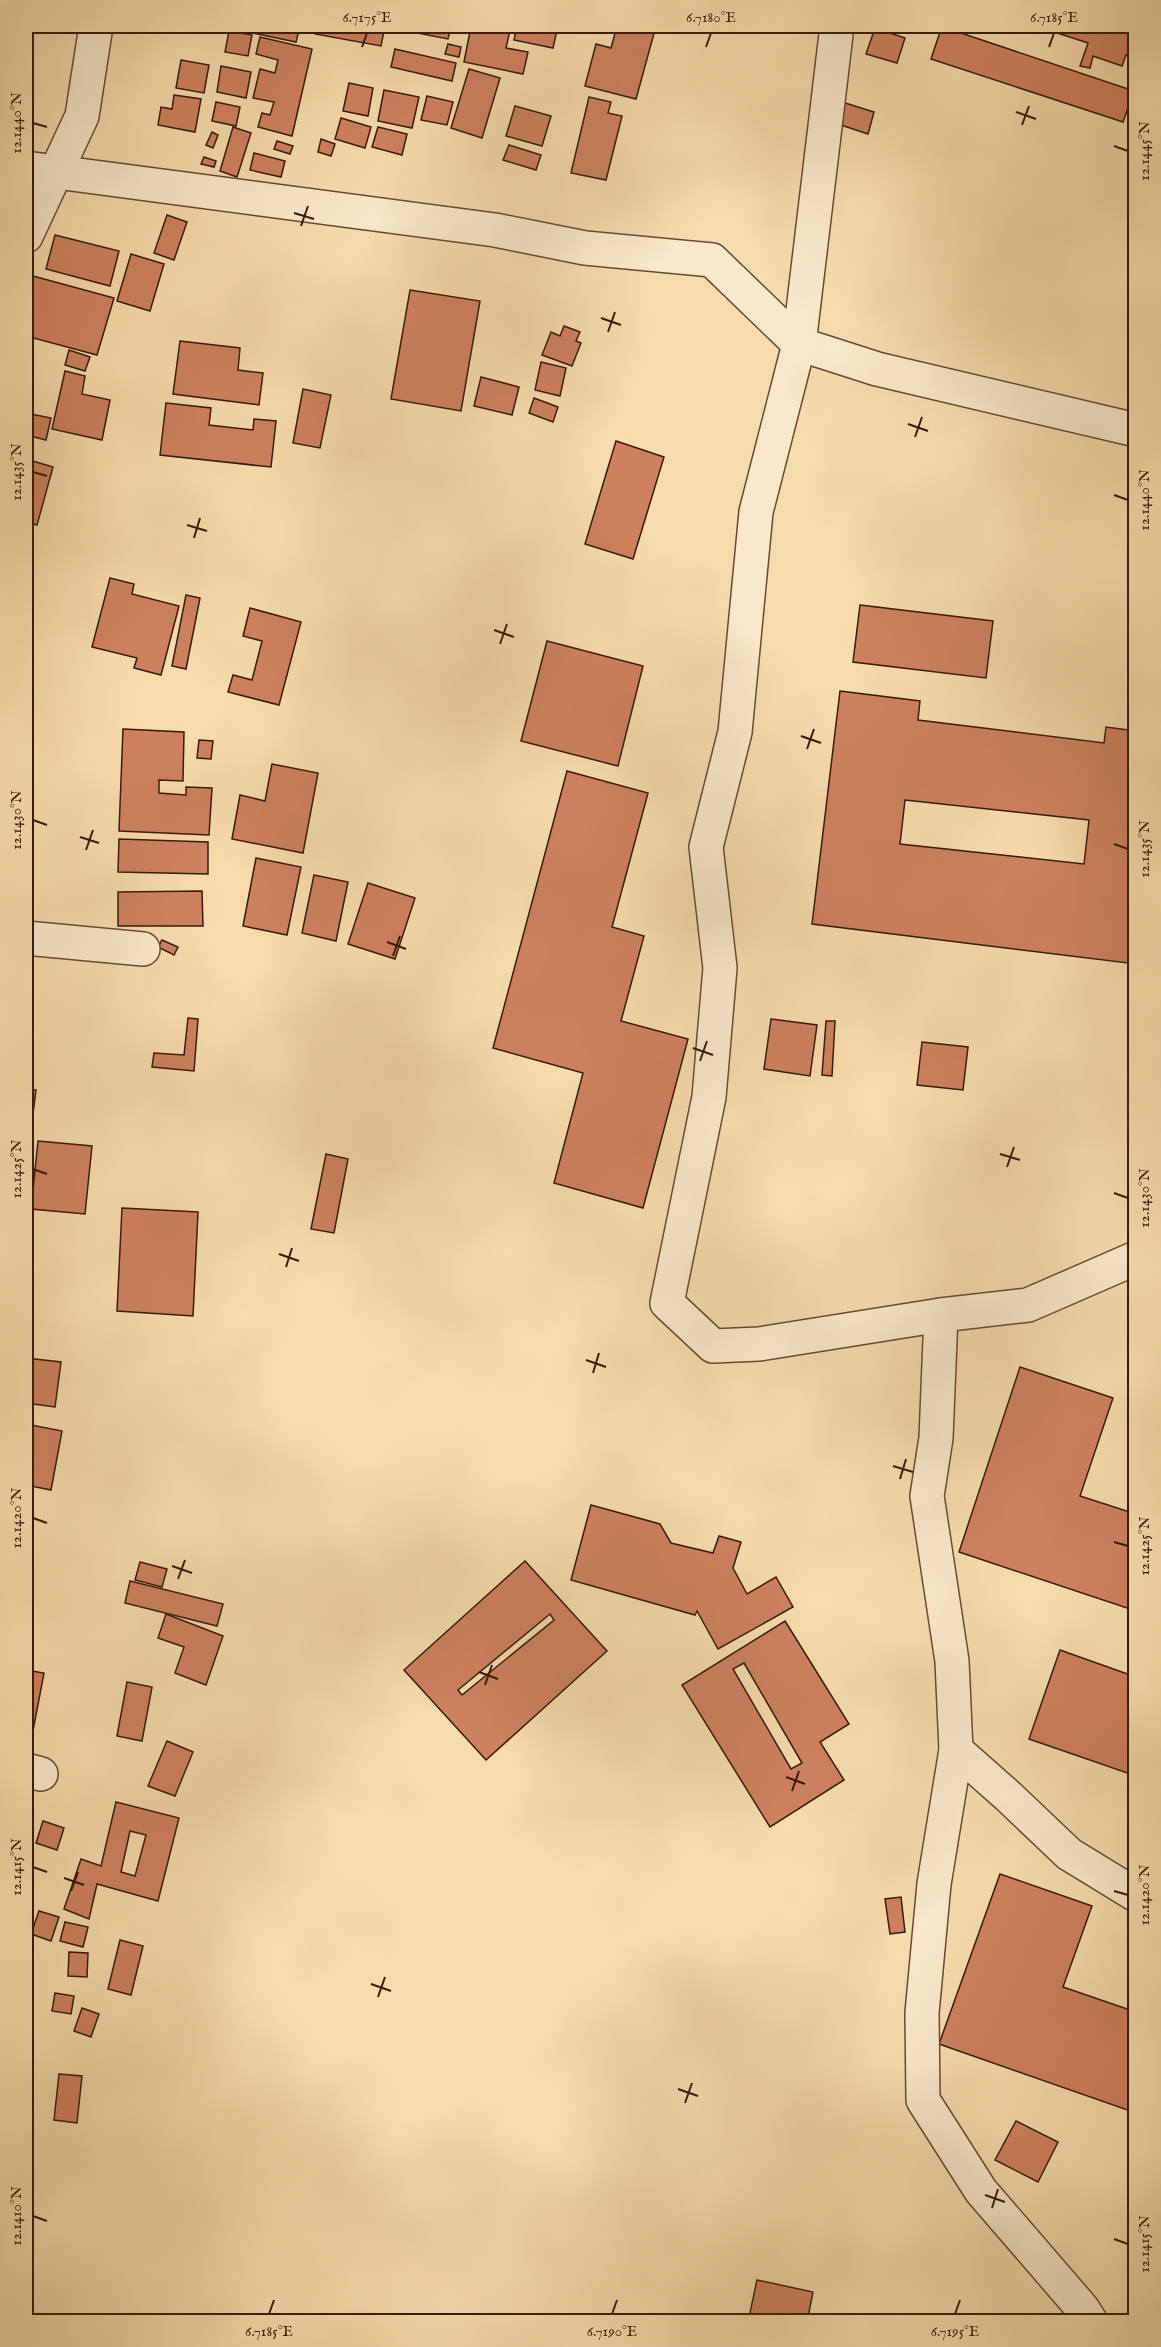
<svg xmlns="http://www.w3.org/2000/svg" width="1161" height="2347" viewBox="0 0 1161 2347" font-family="'IM FELL English',serif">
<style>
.building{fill:#cd8160;stroke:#38190c;stroke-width:1.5;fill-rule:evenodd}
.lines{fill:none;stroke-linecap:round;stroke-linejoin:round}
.minor-casing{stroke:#684a34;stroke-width:36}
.minor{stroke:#f9e8ca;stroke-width:33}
.ticks{fill:none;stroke:#38190c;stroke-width:2}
.neatline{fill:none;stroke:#38190c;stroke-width:2}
.ticks-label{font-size:15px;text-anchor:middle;fill:#38190c}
</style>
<rect width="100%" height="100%" fill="#f6dbad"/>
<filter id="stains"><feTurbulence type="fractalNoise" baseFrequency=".00333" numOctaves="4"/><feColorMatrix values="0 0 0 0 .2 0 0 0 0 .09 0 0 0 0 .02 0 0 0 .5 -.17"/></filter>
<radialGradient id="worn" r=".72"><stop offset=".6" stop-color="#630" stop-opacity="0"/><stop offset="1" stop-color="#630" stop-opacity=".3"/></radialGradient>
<g class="building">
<polygon points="182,26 200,26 199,30"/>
<polygon points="230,26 300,26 296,42 229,28"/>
<polygon points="316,26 385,26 381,46 315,34"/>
<polygon points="391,26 441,26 451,27 448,39 391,28"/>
<polygon points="471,26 511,26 506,48 528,52 523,74 464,62"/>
<polygon points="517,26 558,26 553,48 514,40"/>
<polygon points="617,26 656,26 636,99 585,86 596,44 611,48"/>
<polygon points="942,26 963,26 961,33 1134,91 1123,122 931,59"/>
<polygon points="1036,26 1136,26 1136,58 1126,55 1122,66 1093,56 1090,68 1080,66 1088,43"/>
<polygon points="875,28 905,38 897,63 866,54"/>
<polygon points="229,31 252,35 248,56 225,52"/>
<polygon points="260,37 312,49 292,136 258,127 262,113 270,115 274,102 253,98 260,69 275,73 278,60 256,54"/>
<polygon points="448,44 461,47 459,57 445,54"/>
<polygon points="395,49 456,63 452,81 391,67"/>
<polygon points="181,60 209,65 204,93 176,88"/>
<polygon points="221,66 251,72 246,98 217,92"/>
<polygon points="469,69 500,78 482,138 451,128"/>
<polygon points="349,83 373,88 368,116 343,111"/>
<polygon points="384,90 419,97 412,128 378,121"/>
<polygon points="174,95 201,99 195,132 158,125 161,107 172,109"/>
<polygon points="427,96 453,102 447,125 421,120"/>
<polygon points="589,97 611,102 608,113 622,116 606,180 571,173"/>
<polygon points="216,102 240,107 236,126 212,121"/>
<polygon points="842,102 874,112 868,134 835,123"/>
<polygon points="515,106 551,116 542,146 506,136"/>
<polygon points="341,118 371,127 365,148 335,139"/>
<polygon points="233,127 251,133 237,177 220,171"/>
<polygon points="378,127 407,134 402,155 372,147"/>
<polygon points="212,132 218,135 213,148 206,145"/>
<polygon points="321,139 335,144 331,156 318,152"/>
<polygon points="277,141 293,146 290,154 274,149"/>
<polygon points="509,145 541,155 536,170 503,160"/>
<polygon points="254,153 285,161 281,177 250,170"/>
<polygon points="204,157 216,161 214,167 201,164"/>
<polygon points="167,215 187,222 174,260 154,253"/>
<polygon points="55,235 119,251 110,286 46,269"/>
<polygon points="131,254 164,264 150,311 117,301"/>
<polygon points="33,276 114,298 97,355 26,336 26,304"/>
<polygon points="410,290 480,301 461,411 391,399"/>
<polygon points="564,326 580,332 576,341 581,343 572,366 542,355 551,332 560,336"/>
<polygon points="180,341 240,348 238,370 263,373 259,405 173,394"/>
<polygon points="69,350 90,357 85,371 65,365"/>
<polygon points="541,362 566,368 560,396 535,390"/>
<polygon points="65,371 85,376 82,394 110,400 102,440 52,429"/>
<polygon points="481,377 519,387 512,415 474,406"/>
<polygon points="303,389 331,395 320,448 293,443"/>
<polygon points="534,398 558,407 553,422 529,413"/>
<polygon points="166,403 211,408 209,425 253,430 254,419 276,421 271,467 160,455"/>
<polygon points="26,413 51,418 46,440 26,435"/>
<polygon points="616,441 664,457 633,559 585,544"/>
<polygon points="26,459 53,467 37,525 26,522"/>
<polygon points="110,578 134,584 132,594 179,606 161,675 134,668 137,658 92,647"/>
<polygon points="186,595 200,598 186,669 172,666"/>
<polygon points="860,605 993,621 986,678 853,662"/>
<polygon points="250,608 301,622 279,705 228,692 233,675 252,680 262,641 243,636"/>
<polygon points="547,641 643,666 618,766 521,741"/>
<path d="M840,691L920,701L918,720L1104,743L1106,727L1136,731V964L812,924ZM905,800L1089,820L1084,864L900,844Z"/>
<polygon points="123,729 184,732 183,781 159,780 159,793 186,795 186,787 212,788 209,835 119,831"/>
<polygon points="199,740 213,741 211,759 197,758"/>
<polygon points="272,764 318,773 303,853 232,839 240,795 265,801"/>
<polygon points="567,771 648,793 612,927 644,936 621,1021 688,1039 643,1208 554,1183 583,1073 493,1048"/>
<polygon points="119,839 208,842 208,874 118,872"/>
<polygon points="256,858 301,867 287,935 243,926"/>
<polygon points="314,875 348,882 336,941 302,933"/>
<polygon points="368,883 415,898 395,959 348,944"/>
<polygon points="202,891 203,926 118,926 118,892"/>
<polygon points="162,940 178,947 174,955 158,947"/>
<polygon points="188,1018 198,1019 194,1071 152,1067 154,1053 184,1055"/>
<polygon points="771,1019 817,1025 810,1076 764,1069"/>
<polygon points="826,1021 835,1021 832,1076 822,1075"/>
<polygon points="922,1042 968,1047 963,1090 917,1085"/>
<polygon points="26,1089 36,1090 26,1169"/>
<polygon points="38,1141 92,1146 85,1214 31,1209"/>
<polygon points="326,1154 348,1159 334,1233 311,1229"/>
<polygon points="122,1208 198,1212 193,1316 117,1311"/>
<polygon points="26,1358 61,1362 55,1407 26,1403"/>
<polygon points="1020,1367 1113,1398 1080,1496 1136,1514 1136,1611 959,1552"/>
<polygon points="26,1424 62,1431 51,1490 26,1485"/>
<polygon points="591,1505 660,1524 671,1543 713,1553 719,1536 741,1542 733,1568 747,1594 776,1577 793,1607 718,1649 697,1611 695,1615 571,1580"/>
<path d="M525,1561L607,1651L486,1760L404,1670ZM550,1614L554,1620L462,1695L458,1690Z"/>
<polygon points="140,1562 167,1569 162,1587 135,1580"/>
<polygon points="130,1581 223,1604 217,1626 125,1603"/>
<polygon points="166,1614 223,1636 206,1685 175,1673 184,1647 158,1638"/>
<path d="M785,1621L849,1724L820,1742L844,1780L770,1827L682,1685ZM744,1663L802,1763L791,1769L733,1669Z"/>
<polygon points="1060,1650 1136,1677 1136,1776 1029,1739"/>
<polygon points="26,1670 44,1673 28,1757 26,1756"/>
<polygon points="127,1682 152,1687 142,1741 117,1736"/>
<polygon points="167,1741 193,1752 175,1796 148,1786"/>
<path d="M116,1802L179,1818L158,1901L97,1884L89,1919L64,1909L81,1859L101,1866ZM130,1831L146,1835L135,1876L121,1872Z"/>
<polygon points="43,1821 64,1828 57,1850 36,1843"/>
<polygon points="1000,1874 1092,1906 1063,1987 1136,2012 1136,2113 939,2044"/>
<polygon points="901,1897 905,1932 890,1934 885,1899"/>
<polygon points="39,1911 59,1917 51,1941 31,1934"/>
<polygon points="65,1922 88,1927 83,1947 60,1941"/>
<polygon points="120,1940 143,1946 131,1995 108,1989"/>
<polygon points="69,1952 88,1953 87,1977 68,1976"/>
<polygon points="55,1993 74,1996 71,2014 52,2011"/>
<polygon points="82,2008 99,2014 91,2037 74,2031"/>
<polygon points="59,2074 82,2076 77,2123 54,2120"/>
<polygon points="1016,2121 1058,2142 1038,2182 995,2160"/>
<polygon points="757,2280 813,2292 807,2322 748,2322"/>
</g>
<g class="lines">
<g class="minor-casing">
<g id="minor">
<polyline points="837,26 799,344 756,512 735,732 706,847 720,968 709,1097 667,1303 713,1346 759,1344 941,1315 1028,1305 1136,1258"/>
<polyline points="26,168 495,230 585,248 712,260 799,344 877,369 1136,430"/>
<polyline points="26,236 82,116 96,26"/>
<polyline points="26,938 143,949"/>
<polyline points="941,1315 936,1438 927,1496 952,1661 956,1750 1008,1796 1069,1854 1136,1895"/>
<polyline points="956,1750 934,1884 922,2013 923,2100 981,2191 1082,2308 1091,2322"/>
<polyline points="26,1770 41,1774"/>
</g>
</g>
<use href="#minor" class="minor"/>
</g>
<path class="ticks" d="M362,47L367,33M706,47L711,33M1049,47L1054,33M1016,112L1036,119M33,123L47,127M1022,125L1029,106M1114,146L1128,151M294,213L314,219M301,226L308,206M601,318L621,325M608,332L615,312M908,424L928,431M915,437L922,417M33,472L47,476M1114,495L1128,500M187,525L207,531M194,538L200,518M494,630L514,637M500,644L507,624M801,736L821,743M807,749L814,729M33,820L47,825M80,837L99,843M1114,844L1128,849M86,850L93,830M387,942L406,949M393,956L400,936M693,1048L713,1055M700,1061L707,1041M1000,1154L1020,1160M1007,1167L1014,1147M33,1169L47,1174M1114,1193L1128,1198M279,1254L299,1261M286,1267L292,1248M586,1360L606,1367M593,1373L599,1353M893,1466L913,1472M900,1479L906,1459M33,1518L47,1523M1114,1542L1128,1546M172,1566L192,1573M178,1579L185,1560M479,1672L498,1679M485,1685L492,1665M786,1777L805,1784M792,1791L799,1771M33,1867L47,1872M64,1878L84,1885M71,1891L78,1872M1114,1891L1128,1895M371,1984L391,1991M378,1997L385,1977M678,2089L698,2096M685,2103L692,2083M985,2195L1005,2202M992,2208L998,2189M33,2216L47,2221M1114,2239L1128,2244M269,2314L274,2300M612,2314L617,2300M955,2314L960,2300"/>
<rect width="1161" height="2347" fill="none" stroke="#f6dbad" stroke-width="66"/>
<rect x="33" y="33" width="1095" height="2281" class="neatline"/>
<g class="ticks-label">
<text x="367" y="22">6.7175°E</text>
<text x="711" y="22">6.7180°E</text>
<text x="1054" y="22">6.7185°E</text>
<text transform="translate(16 123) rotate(-90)" y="5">12.1440°N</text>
<text transform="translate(1144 151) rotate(-90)" y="5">12.1445°N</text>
<text transform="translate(16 472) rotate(-90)" y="5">12.1435°N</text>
<text transform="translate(1144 500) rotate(-90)" y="5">12.1440°N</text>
<text transform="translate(16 820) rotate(-90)" y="5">12.1430°N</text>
<text transform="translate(1144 849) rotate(-90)" y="5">12.1435°N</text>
<text transform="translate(16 1169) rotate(-90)" y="5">12.1425°N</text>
<text transform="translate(1144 1198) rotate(-90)" y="5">12.1430°N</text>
<text transform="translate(16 1518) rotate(-90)" y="5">12.1420°N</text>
<text transform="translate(1144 1546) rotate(-90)" y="5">12.1425°N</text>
<text transform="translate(16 1867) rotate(-90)" y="5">12.1415°N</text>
<text transform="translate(1144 1895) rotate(-90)" y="5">12.1420°N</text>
<text transform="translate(16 2216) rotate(-90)" y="5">12.1410°N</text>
<text transform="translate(1144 2244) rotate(-90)" y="5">12.1415°N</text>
<text x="269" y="2336">6.7185°E</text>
<text x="612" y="2336">6.7190°E</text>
<text x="955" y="2336">6.7195°E</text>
</g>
<rect width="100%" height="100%" filter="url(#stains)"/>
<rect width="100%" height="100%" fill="url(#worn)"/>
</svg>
